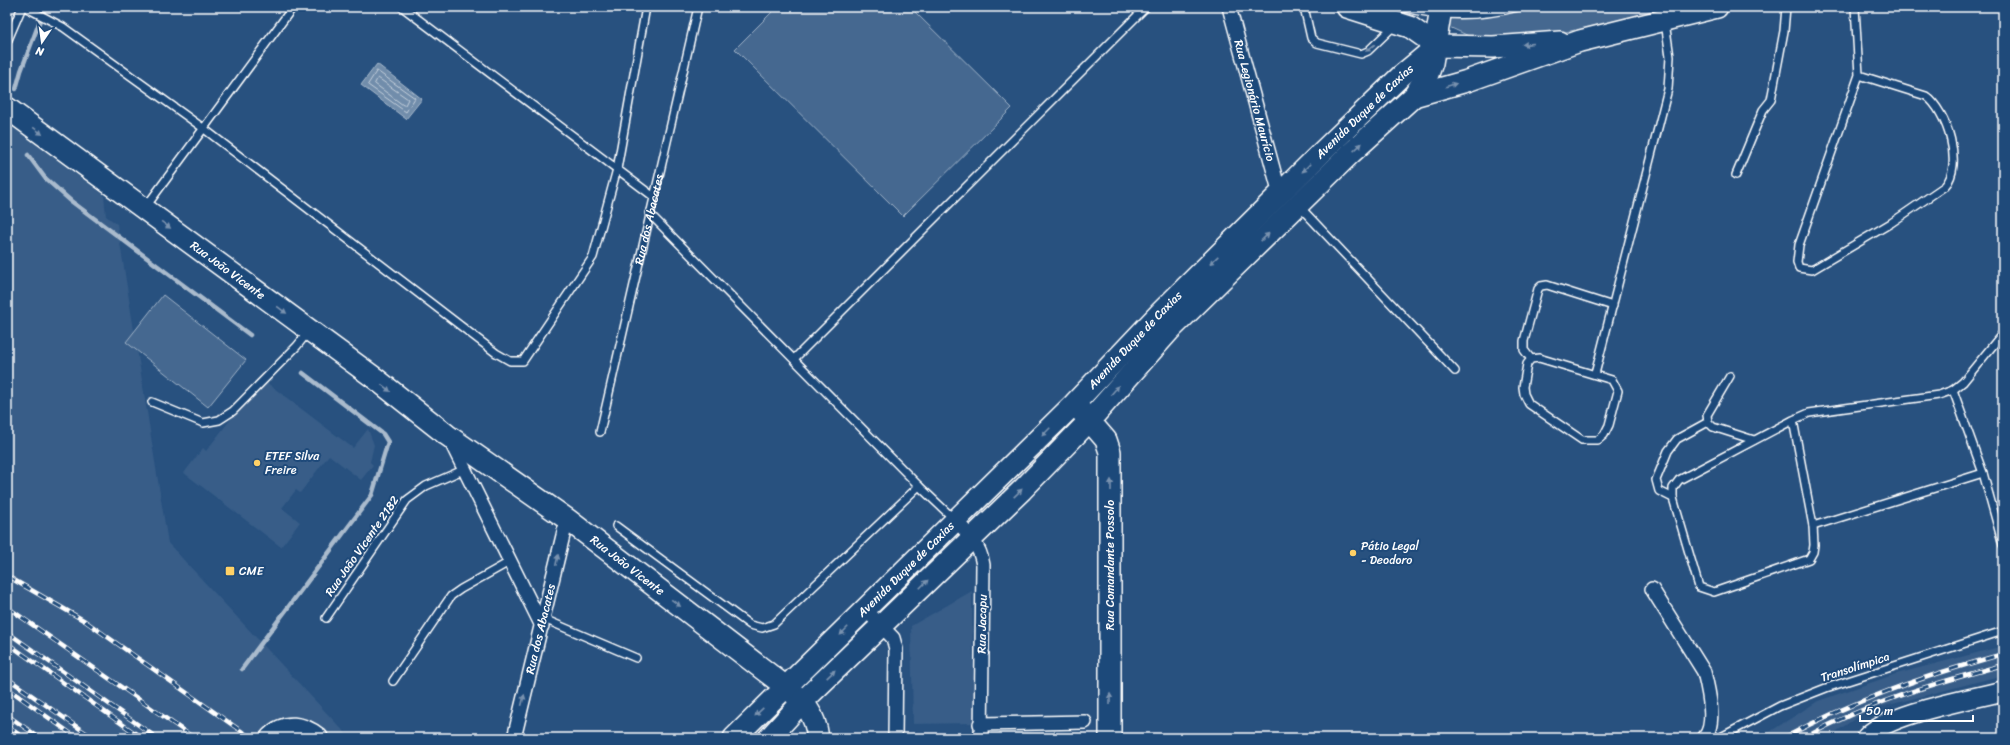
<svg xmlns="http://www.w3.org/2000/svg" width="2010" height="745" viewBox="0 0 2010 745" font-family="Sriracha,sans-serif">
<style>
.built{fill:#375d88}
.green{fill:#446890;stroke:#a2b4c8}
.water{fill:#718dab;stroke:#aabbcd}
.lines{fill:none;stroke-linecap:round;stroke-linejoin:round}
.shore{stroke:#c6d1dd;stroke-width:1}
.stream{stroke:#aabbcd;stroke-width:4.5}
.lane-casing{stroke:#fff;stroke-width:10}
.street-casing{stroke:#fff;stroke-width:16}
.secondary-casing{stroke:#fff;stroke-width:22}
.primary-casing{stroke:#fff;stroke-width:24}
.lane{stroke:#1f4a7a;stroke-width:7}
.street{stroke:#1f4a7a;stroke-width:13}
.secondary{stroke:#1f4a7a;stroke-width:19}
.primary{stroke:#1f4a7a;stroke-width:21}
.rail-casing{stroke:#fff;stroke-width:4.5}
.rail{stroke:#1f4a7a;stroke-width:3;stroke-dasharray:9;stroke-linecap:butt}
.oneway{fill:#7992af}
.poi-dot{fill:#ffd166;stroke:#1f4a7a;stroke-width:1.5}
.labels{text-anchor:middle;stroke-width:4;stroke-linejoin:round;paint-order:stroke}
.street-label{font-size:12px;fill:#fff;stroke:#1f4a7a}
.poi-label{font-size:12px;fill:#fff;stroke:#1f4a7a;text-anchor:start}
</style>
<rect width="100%" height="100%" fill="#28517f"/>
<filter id="ink" filterUnits="userSpaceOnUse"><feTurbulence type="fractalNoise" baseFrequency=".025" numOctaves="2"/><feDisplacementMap in="SourceGraphic" scale="8" xChannelSelector="R" yChannelSelector="G"/><feConvolveMatrix kernelMatrix="1 2 1 2 8 2 1 2 1" color-interpolation-filters="sRGB"/></filter>
<g filter="url(#ink)">
<g class="built">
<polygon points="7,123 104,195 106,216 117,224 168,543 350,738 7,738"/>
<polygon points="262,379 353,448 368,429 374,445 370,462 373,465 361,480 329,455 300,493 296,490 282,508 300,522 281,547 184,473 203,448 206,451"/>
<polygon points="972,591 974,723 913,724 911,626"/>
<polygon points="2003,646 2003,675 1866,711 1827,738 1760,738 1818,701 1896,674"/>
</g>
<g class="green">
<polygon points="777,7 910,7 1012,108 903,216 735,49"/>
<polygon points="1449,7 1711,7 1580,41 1575,30 1493,47 1447,26"/>
<polygon points="163,295 246,360 208,407 126,342"/>
</g>
<polygon class="water" points="377,64 422,99 406,119 361,85"/>
<g class="lines">
<g class="shore">
<polygon points="377,71 415,98 406,112 368,85"/>
<polygon points="378,78 408,99 405,105 403,105 375,84"/>
</g>
<g class="stream">
<polyline points="16,89 21,71 45,7"/>
<polyline points="28,155 45,178 71,201 250,335"/>
<polyline points="242,669 372,495 388,442 383,434 303,373"/>
</g>
<g class="lane-casing">
<g id="lane">
<polyline points="25,7 63,27 203,128 496,353 510,361 523,361 593,257 617,169 646,7"/>
<polyline points="402,7 654,197"/>
<polyline points="1304,7 1311,38 1317,43 1361,54 1368,51 1395,25"/>
<path d="M1401,7C1439,17 1481,17 1518,7"/>
<path d="M1855,7L1859,75L1799,245L1797,262L1799,268L1812,270L1891,223L1945,186C1964,165 1947,111 1926,96L1859,75"/>
<polyline points="7,42 22,7"/>
<polyline points="1736,175 1763,110 1771,100 1784,31 1786,7"/>
<polyline points="1300,207 1455,371"/>
<polyline points="145,208 293,7"/>
<polyline points="649,213 919,486 954,519"/>
<polygon points="1539,358 1612,380 1618,391 1609,425 1604,435 1598,440 1582,440 1529,404 1524,394 1523,387 1527,364 1531,359"/>
<polyline points="794,359 1146,7"/>
<polyline points="1531,359 1524,350 1524,341 1538,289 1541,286 1547,285 1613,306"/>
<polyline points="1595,374 1668,89 1670,57 1665,22"/>
<polyline points="1730,376 1707,415 1708,422 1713,427 1754,440"/>
<polyline points="1953,390 1983,473 2003,545"/>
<polyline points="152,402 203,423 219,420 233,411 297,346 309,331"/>
<polyline points="1793,420 1813,526 1814,545 1813,552 1809,559 1714,592 1699,587 1673,498 1673,488 1679,480 1793,420 1809,413 1939,395 1953,390 1963,382 2003,333"/>
<path id="s1" d="M600,432L698,7"/>
<polyline points="1673,498 1659,491 1656,480 1668,451 1677,439 1708,422"/>
<polyline points="616,526 750,625 762,628 774,624 919,486"/>
<polyline points="1813,526 1983,473"/>
<polyline points="326,618 407,500 426,486 463,470"/>
<polyline points="544,619 636,658"/>
<polyline points="393,681 451,596 461,589 511,561"/>
<polyline points="1719,738 1780,706 1826,688 2003,631"/>
</g>
</g>
<g class="street-casing">
<g id="street">
<path id="s2" d="M1229,7L1280,194"/>
<polyline points="449,438 542,626"/>
<path d="M955,520C969,534 980,545 983,565L981,738"/>
<path d="M1652,589L1704,672C1708,688 1717,725 1704,738"/>
<polyline points="865,609 893,638 896,649 895,738"/>
<polyline points="980,724 1085,722"/>
<path id="s3" d="M514,738L567,519"/>
</g>
</g>
<g class="secondary-casing">
<path id="secondary" d="M1866,738C1885,714 1972,699 2003,691"/>
</g>
<g class="primary-casing">
<g id="primary">
<polyline points="1347,7 1410,27 1437,46"/>
<polyline points="1414,96 1428,74 1432,63 1440,15"/>
<path id="s4" d="M7,108L376,379L447,435L567,519L786,687C804,702 815,713 818,738"/>
<polyline points="1081,411 1106,440 1110,452 1110,738"/>
<path d="M271,738C285,723 303,727 317,738"/>
<path id="s5" d="M734,738L1074,404L1161,312L1322,152L1402,75L1437,46L1493,47L1560,42"/>
<polyline points="769,738 803,701 1022,490 1090,420 1169,331 1351,153 1414,96 1467,81 1580,41 1717,7"/>
</g>
</g>
<use href="#lane" class="lane"/>
<use href="#street" class="street"/>
<use href="#secondary" class="secondary"/>
<use href="#primary" class="primary"/>
<g class="rail-casing">
<g id="rail">
<polyline points="7,576 85,621 251,738"/>
<polyline points="7,607 194,738"/>
<polyline points="7,632 157,738"/>
<polyline points="7,643 142,738"/>
<polyline points="7,678 93,738"/>
<polyline points="7,688 77,738"/>
<polyline points="7,715 40,738"/>
<polyline points="7,726 24,738"/>
<path d="M1784,738C1853,700 1928,675 2003,654"/>
<path d="M1804,738C1866,703 1935,683 2003,665"/>
</g>
</g>
<use href="#rail" class="rail"/>
</g>
<defs><path id="oneway-solid" d="M-6-.8H1V-3.2L6.5 0L1 3.2V.8H-6Z"/></defs>
<g class="oneway">
<use href="#oneway-solid" transform="translate(1528 44) rotate(175)"/>
<use href="#oneway-solid" transform="translate(1370 48) rotate(144)"/>
<use href="#oneway-solid" transform="translate(1451 85) rotate(-16)"/>
<use href="#oneway-solid" transform="translate(38 131) rotate(37)"/>
<use href="#oneway-solid" transform="translate(1358 147) rotate(-43)"/>
<use href="#oneway-solid" transform="translate(1306 168) rotate(134)"/>
<use href="#oneway-solid" transform="translate(166 225) rotate(36)"/>
<use href="#oneway-solid" transform="translate(1265 237) rotate(-44)"/>
<use href="#oneway-solid" transform="translate(1214 260) rotate(136)"/>
<use href="#oneway-solid" transform="translate(282 310) rotate(36)"/>
<use href="#oneway-solid" transform="translate(386 388) rotate(38)"/>
<use href="#oneway-solid" transform="translate(1115 390) rotate(-50)"/>
<use href="#oneway-solid" transform="translate(1046 432) rotate(135)"/>
<use href="#oneway-solid" transform="translate(1111 485) rotate(-90)"/>
<use href="#oneway-solid" transform="translate(1018 493) rotate(-44)"/>
<use href="#oneway-solid" transform="translate(557 560) rotate(-77)"/>
<use href="#oneway-solid" transform="translate(924 584) rotate(-45)"/>
<use href="#oneway-solid" transform="translate(676 603) rotate(37)"/>
<use href="#oneway-solid" transform="translate(844 631) rotate(134)"/>
<use href="#oneway-solid" transform="translate(831 674) rotate(-44)"/>
<use href="#oneway-solid" transform="translate(1110 699) rotate(-90)"/>
<use href="#oneway-solid" transform="translate(523 700) rotate(-76)"/>
<use href="#oneway-solid" transform="translate(759 712) rotate(136)"/>
</g>
</g>
<g class="poi-dot">
<circle cx="257" cy="463" r="4"/>
<circle cx="1353" cy="553" r="4"/>
<rect x="225" y="566" width="10" height="10" rx="2"/>
</g>
<g class="labels">
<g class="street-label">
<text dy="4" stroke="none"><textPath href="#s2" startOffset="97">Rua Legionário Maurício</textPath></text>
<text dy="4" stroke="none"><textPath href="#s5" startOffset="889">Avenida Duque de Caxias</textPath></text>
<text dy="4" stroke="none"><textPath href="#s1" startOffset="218">Rua dos Abacates</textPath></text>
<text dy="4" stroke="none"><textPath href="#s4" startOffset="274">Rua João Vicente</textPath></text>
<text dy="4" stroke="none"><textPath href="#s5" startOffset="565">Avenida Duque de Caxias</textPath></text>
<text transform="translate(362 546) rotate(-55)" y="4">Rua João Vicente 2182</text>
<text transform="translate(1110 565) rotate(-90)" y="4">Rua Comandante Possolo</text>
<text dy="4" stroke="none"><textPath href="#s4" startOffset="771">Rua João Vicente</textPath></text>
<text dy="4" stroke="none"><textPath href="#s5" startOffset="241">Avenida Duque de Caxias</textPath></text>
<text transform="translate(982 624) rotate(-89)" y="4">Rua Jacapu</text>
<text dy="4" stroke="none"><textPath href="#s3" startOffset="112">Rua dos Abacates</textPath></text>
<text transform="translate(1855 667) rotate(-18)" y="4">Transolímpica</text>
</g>
<g class="poi-label">
<text x="265" y="460">ETEF Silva<tspan x="265" dy="14">Freire</tspan></text>
<text x="1361" y="550">Pátio Legal<tspan x="1361" dy="14">- Deodoro</tspan></text>
<text x="239" y="575">CME</text>
</g>
</g>
<rect width="2010" height="745" fill="none" stroke="#1f4a7a" stroke-width="24"/>
<rect x="12" y="12" width="1986" height="721" fill="none" stroke="#fff" stroke-width="1.5" filter="url(#ink)"/>
<g transform="translate(42 42) rotate(193)" stroke="#1f4a7a" stroke-width="3" paint-order="stroke">
<path d="M0-3L7 15L0 10L-7 15Z" fill="#ffffff"/>
<text y="-6" font-size="11" font-weight="bold" text-anchor="middle" fill="#ffffff">N</text>
</g>
<path d="M1860 715v6h113v-6" fill="none" stroke="#ffffff" stroke-width="2"/>
<text x="1866" y="715" font-size="12" fill="#ffffff" stroke="#1f4a7a" stroke-width="3" paint-order="stroke">50 m</text>
</svg>
